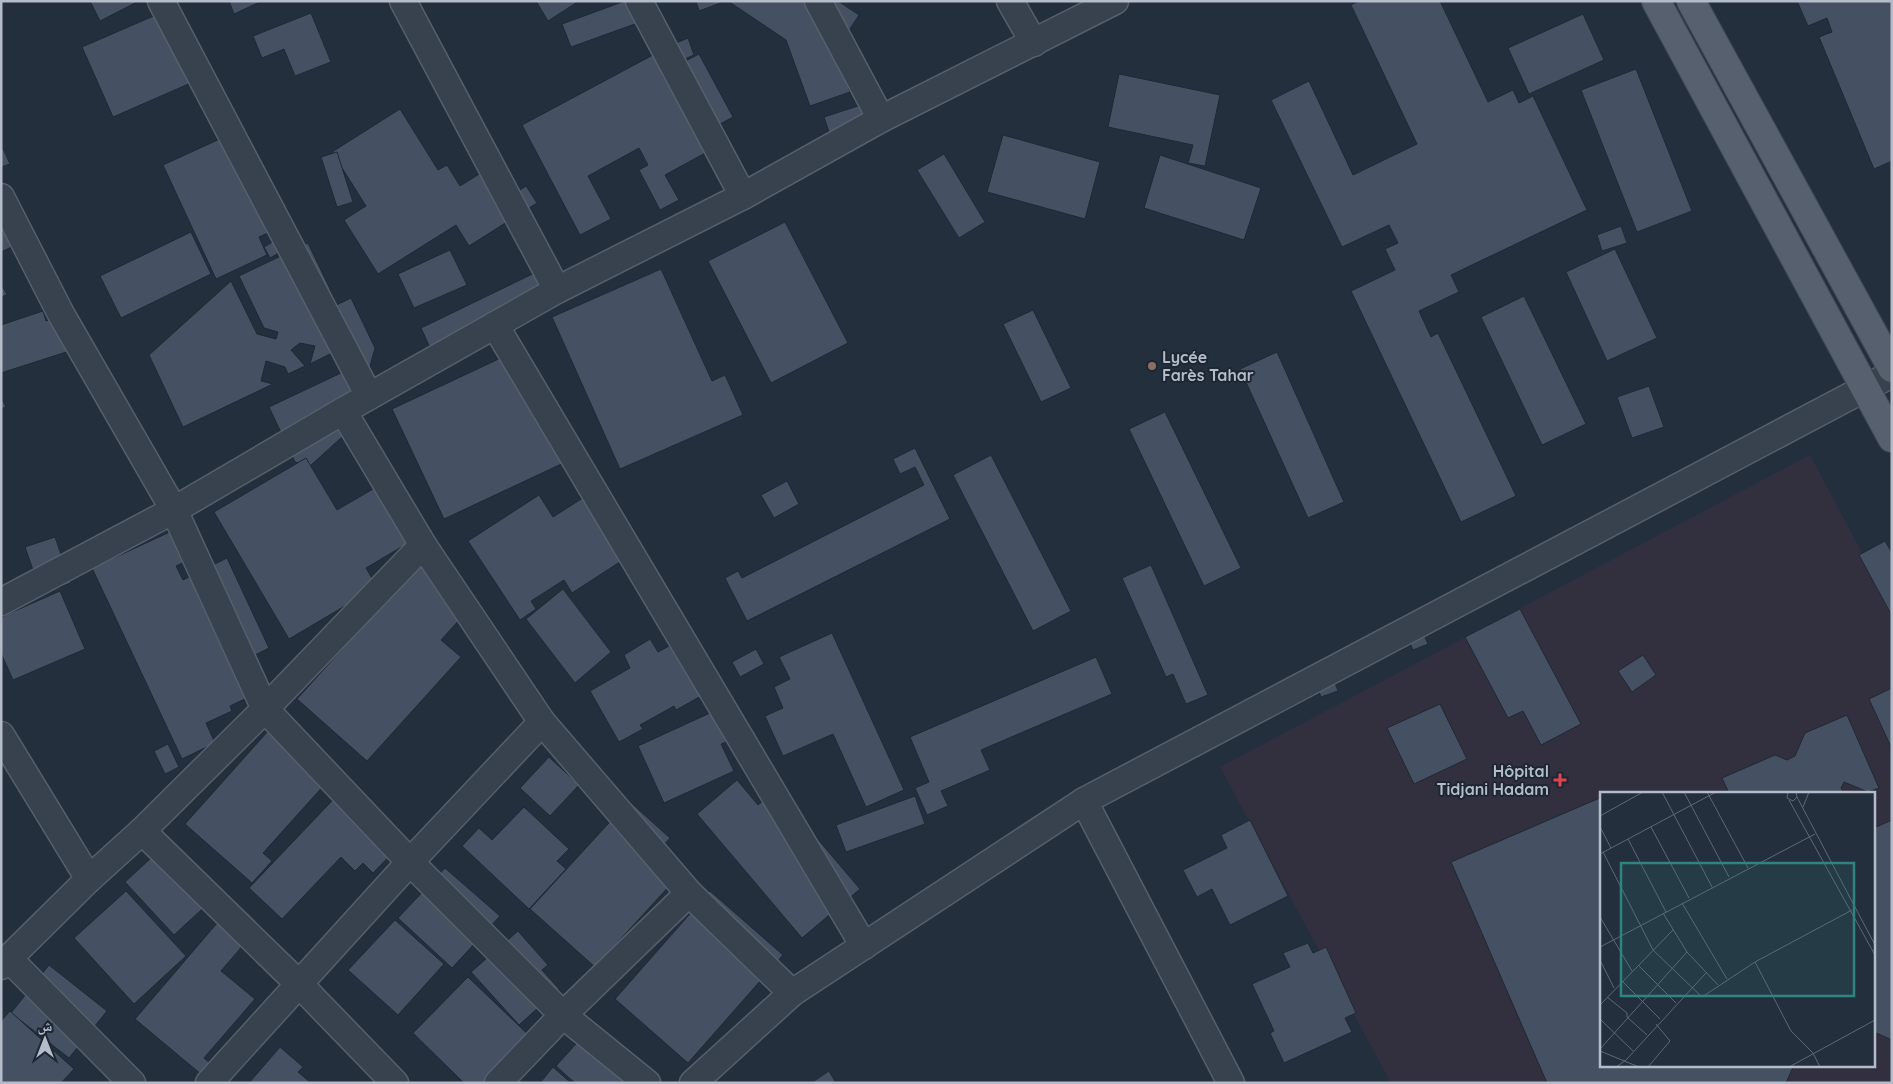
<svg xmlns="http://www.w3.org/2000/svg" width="1893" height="1084" viewBox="0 0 1893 1084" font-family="Quicksand,'Noto Naskh Arabic',sans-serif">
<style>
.medical{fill:#32303f;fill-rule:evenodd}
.building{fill:#455162;stroke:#1f2835}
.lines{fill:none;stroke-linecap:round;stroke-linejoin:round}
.street-casing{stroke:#565f6c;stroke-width:29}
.primary-casing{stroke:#414a57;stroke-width:30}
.street{stroke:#38414e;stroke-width:26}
.primary{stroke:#56606e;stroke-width:28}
.education-dot{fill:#8d6e63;stroke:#1d2633;stroke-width:2}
.health-dot{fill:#e0444e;stroke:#1d2633;stroke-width:2}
.labels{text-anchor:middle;stroke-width:4;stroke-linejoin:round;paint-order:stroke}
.poi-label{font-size:16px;font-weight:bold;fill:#b4bcc9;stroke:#1d2633;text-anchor:start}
.inset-road{fill:none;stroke:#5e6776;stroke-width:1}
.view{fill:#308480;fill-opacity:0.15;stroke:#308480;stroke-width:2.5}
.inset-edge{fill:none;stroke:#b4bcc9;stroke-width:2.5}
</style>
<rect width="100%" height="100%" fill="#242f3e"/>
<path class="medical" d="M1810,455L1892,609V1083H1391L1220,767ZM1602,793H1874V1065H1602Z"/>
<g class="building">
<polygon points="90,1 139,1 100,21"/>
<polygon points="229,1 262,1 234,14"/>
<polygon points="536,1 579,1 548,21"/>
<polygon points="625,1 639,1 646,20 571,47 562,24"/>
<polygon points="696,1 726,1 699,11"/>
<polygon points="728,1 817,1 812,9 838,1 859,15 844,38 832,42 850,92 810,106 786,40"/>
<polygon points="1359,1 1440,1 1488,102 1513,90 1519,103 1533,96 1587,210 1451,275 1459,292 1419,311 1431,337 1438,333 1516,496 1461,522 1351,291 1395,270 1385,249 1398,243 1389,225 1342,247 1271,100 1309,81 1353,175 1417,144 1351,5"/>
<polygon points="1797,1 1892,1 1892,161 1874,169 1819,37 1832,32 1827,18 1808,26"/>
<polygon points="179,5 209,75 113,117 82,47"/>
<polygon points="311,13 331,62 295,76 284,49 262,58 253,36"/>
<polygon points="1583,14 1604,60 1529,94 1508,48"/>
<polygon points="688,38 694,55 676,63 669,46"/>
<polygon points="666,48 676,66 699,54 733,117 698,136 707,152 665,175 679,200 660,210 639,170 648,165 639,148 588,176 611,219 580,235 522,125"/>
<polygon points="1636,69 1692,211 1637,232 1581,90"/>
<polygon points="1119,74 1220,95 1205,166 1188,163 1193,145 1108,127"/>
<polygon points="864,104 872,128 832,141 824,117"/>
<polygon points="400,109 438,170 447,165 460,186 500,161 520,190 526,186 537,203 469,246 456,225 378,274 344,220 366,206 332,152"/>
<polygon points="235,132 260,185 270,180 290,223 259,237 267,255 216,279 163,165"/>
<polygon points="1003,135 1100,162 1085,219 987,192"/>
<polygon points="1,144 10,164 1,167"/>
<polygon points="337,152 353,202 337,207 321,157"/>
<polygon points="944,154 985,222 959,238 917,170"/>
<polygon points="1160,155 1261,188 1244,240 1144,208"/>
<polygon points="785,222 848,343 771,383 708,261"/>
<polygon points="1621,226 1627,243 1602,251 1597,235"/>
<polygon points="11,228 18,244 1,252 1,233"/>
<polygon points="191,232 211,274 121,318 100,276"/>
<polygon points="286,234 292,245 270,258 264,247"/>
<polygon points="308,243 330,289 324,311 351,298 375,348 353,427 310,466 295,462 269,407 343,372 334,352 310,364 315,346 300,343 291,350 305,366 288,374 285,367 266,361 261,381 273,384 183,427 149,355 231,281 257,334 276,339 278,332 264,328 239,276"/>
<polygon points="1615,249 1657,338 1607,361 1566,272"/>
<polygon points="450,250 467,285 414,308 398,274"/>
<polygon points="549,266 561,291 432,352 421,328"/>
<polygon points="661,269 712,381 725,375 743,415 620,469 552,317"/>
<polygon points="1,283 7,295 1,297"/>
<polygon points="1524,296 1586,424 1542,445 1481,317"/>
<polygon points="1033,310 1071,388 1041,402 1003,324"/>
<polygon points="43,311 46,321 73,312 85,346 1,373 1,325"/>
<polygon points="520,349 572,459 444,519 392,409"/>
<polygon points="1277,352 1344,502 1308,518 1240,369"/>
<polygon points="1649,386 1664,427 1632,438 1617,397"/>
<polygon points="1,397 6,407 1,409"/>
<polygon points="1165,412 1241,568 1204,586 1129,429"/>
<polygon points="915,448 950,519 747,621 725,578 738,571 742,578 924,485 915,467 900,474 893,459"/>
<polygon points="991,455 1071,611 1033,631 953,475"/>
<polygon points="306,458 337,510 397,475 430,530 366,568 377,587 289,639 214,512"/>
<polygon points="787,481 799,504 774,518 761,495"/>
<polygon points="589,494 629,556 572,593 564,580 531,601 536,609 520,620 468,541 539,495 553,517"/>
<polygon points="185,525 199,555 176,566 183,580 227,558 269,648 253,656 268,688 230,706 232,711 206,723 215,743 182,759 92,568"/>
<polygon points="55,537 71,583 41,593 25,547"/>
<polygon points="1885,541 1892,553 1892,616 1859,555"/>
<polygon points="420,563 470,608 441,640 461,657 367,761 297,699"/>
<polygon points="1151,565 1208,695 1186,704 1173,674 1166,677 1122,578"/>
<polygon points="563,589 611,652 575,683 526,619"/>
<polygon points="60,591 85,649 13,680 1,653 1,617"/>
<polygon points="1520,609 1581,724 1541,745 1523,711 1508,718 1465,637"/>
<polygon points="1418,621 1428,644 1413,650 1403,627"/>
<polygon points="832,633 904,790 866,807 833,734 783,756 765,716 783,708 774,687 790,679 779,657"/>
<polygon points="650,639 658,652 682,639 712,690 676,710 674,706 640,725 643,729 619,742 590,691 630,668 624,655"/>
<polygon points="756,649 764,664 740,677 732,662"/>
<polygon points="1643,655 1656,675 1632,692 1618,671"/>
<polygon points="1096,657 1112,694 981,750 990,770 941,791 948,806 927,815 915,788 929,782 910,737"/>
<polygon points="1330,669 1338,691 1321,697 1313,675"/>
<polygon points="1892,688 1892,749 1869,699"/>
<polygon points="1440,704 1467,759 1414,784 1387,728"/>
<polygon points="723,707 737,737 721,744 734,771 664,803 638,746"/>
<polygon points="1847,715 1879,788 1868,792 1844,782 1841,788 1844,793 1729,793 1722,778 1775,755 1787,760 1795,756 1805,733"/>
<polygon points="277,721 335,773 263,853 272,861 252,883 185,824"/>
<polygon points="168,744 179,767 165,774 154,751"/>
<polygon points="549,757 579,785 550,816 520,788"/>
<polygon points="737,780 758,805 776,790 860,889 802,938 697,814"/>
<polygon points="348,784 406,839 373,873 363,863 355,871 341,857 282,919 249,888"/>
<polygon points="915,796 925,824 846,852 836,825"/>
<polygon points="1602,797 1602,1065 1794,1065 1786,1083 1547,1083 1451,862"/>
<polygon points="629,801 670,838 660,849 684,870 595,967 530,909"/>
<polygon points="524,807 569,849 557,861 566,869 529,909 462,846 479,828 492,840"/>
<polygon points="1250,820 1288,896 1230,925 1212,889 1197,897 1183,870 1227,848 1221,835"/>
<polygon points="1892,820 1892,1040 1874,1032 1874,828"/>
<polygon points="163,847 212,900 174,935 125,882"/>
<polygon points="445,868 500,916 452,968 398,918"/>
<polygon points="126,891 186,956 134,1004 74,938"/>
<polygon points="710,891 783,955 688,1063 615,999"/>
<polygon points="224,915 250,937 221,971 255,999 204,1058 211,1064 202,1075 135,1019"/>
<polygon points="395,920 444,964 398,1015 348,970"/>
<polygon points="518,931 548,965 542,970 559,989 519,1025 471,972"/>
<polygon points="1308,943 1313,953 1326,947 1356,1013 1345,1018 1352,1032 1284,1063 1270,1033 1274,1031 1252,984 1290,967 1283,953"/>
<polygon points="49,965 107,1011 69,1058 11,1013"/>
<polygon points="468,977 538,1044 500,1083 464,1083 413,1033"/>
<polygon points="10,1011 74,1069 61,1083 1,1083 1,1021"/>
<polygon points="594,1024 619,1046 621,1043 650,1069 637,1083 575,1083 556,1066"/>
<polygon points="280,1047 303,1067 298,1072 311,1083 249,1083"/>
<polygon points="553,1067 571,1083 540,1083"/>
<polygon points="829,1071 836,1083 811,1083"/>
</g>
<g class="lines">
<g class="street-casing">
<g id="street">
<polyline points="161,1 369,396"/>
<polyline points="403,1 557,290"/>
<polyline points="639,1 743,196"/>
<polyline points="818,1 881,119"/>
<polyline points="1010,1 1034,43"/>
<polyline points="1,197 61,314 174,510 265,709 410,862 563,1015 647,1083"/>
<polyline points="495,325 864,946"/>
<polyline points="343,411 423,545 542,722 689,893 792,993"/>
<polyline points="1,602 174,510 343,411 557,290 743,196 881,119 1115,1"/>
<polyline points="1,735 89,879"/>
<polyline points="142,831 300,985 395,1083"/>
<polyline points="9,959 132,1083"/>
<polyline points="1,966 89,879 142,831 265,709 423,545"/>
<polyline points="209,1083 410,862 542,722"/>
<polyline points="498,1083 563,1015 689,893"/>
<polyline points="693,1083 792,993 1084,801"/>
<polyline points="1231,1083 1084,801 1892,374"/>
</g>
</g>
<g class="primary-casing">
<g id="primary">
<polyline points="1656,1 1892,438"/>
<polyline points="1691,1 1892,368"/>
</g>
</g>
<use href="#street" class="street"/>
<use href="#primary" class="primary"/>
</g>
<circle class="education-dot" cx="1152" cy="366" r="5"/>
<path class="health-dot" d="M1557.5 772.5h5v5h5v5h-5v5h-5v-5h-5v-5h5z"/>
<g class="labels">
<g class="poi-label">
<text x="1162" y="363">Lycée<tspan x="1162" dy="18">Farès Tahar</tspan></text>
<text x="1549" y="777" text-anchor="end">Hôpital<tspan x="1549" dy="18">Tidjani Hadam</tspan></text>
</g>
</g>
<g transform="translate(1600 792)">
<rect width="275" height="275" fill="#242f3e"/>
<path class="inset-road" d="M62,0L112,95M84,0L129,85M107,0L148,76M188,0L187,6L193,9L197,5L196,0M197,5L275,153M189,8L275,163M203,15L209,0M0,24L43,0M0,35L11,56M51,35L89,106M28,47L66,120M3,60L53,158L102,205L155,170M0,62L116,0M82,111L127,187M63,121L87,160L118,193M0,125L32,179M0,155L215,42M0,168L14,196M38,173L76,211M22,189L60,227M7,205L27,221V225L47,243M0,213L73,138M0,227L33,259M0,257L87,160M0,259L39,275M16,275L26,268L106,181M48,275L70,249L56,232M189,275L275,228M220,275L213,261L191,239L155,170L252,118"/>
<path class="view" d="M21,71H254V204H21Z"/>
<rect width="275" height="275" class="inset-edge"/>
</g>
<rect width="1893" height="1084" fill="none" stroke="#b4bcc9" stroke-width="5"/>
<g transform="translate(45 1039)" stroke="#1d2633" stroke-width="4" paint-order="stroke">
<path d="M0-4L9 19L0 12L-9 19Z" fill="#b4bcc9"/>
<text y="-8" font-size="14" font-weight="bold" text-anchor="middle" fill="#b4bcc9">ش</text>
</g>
</svg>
